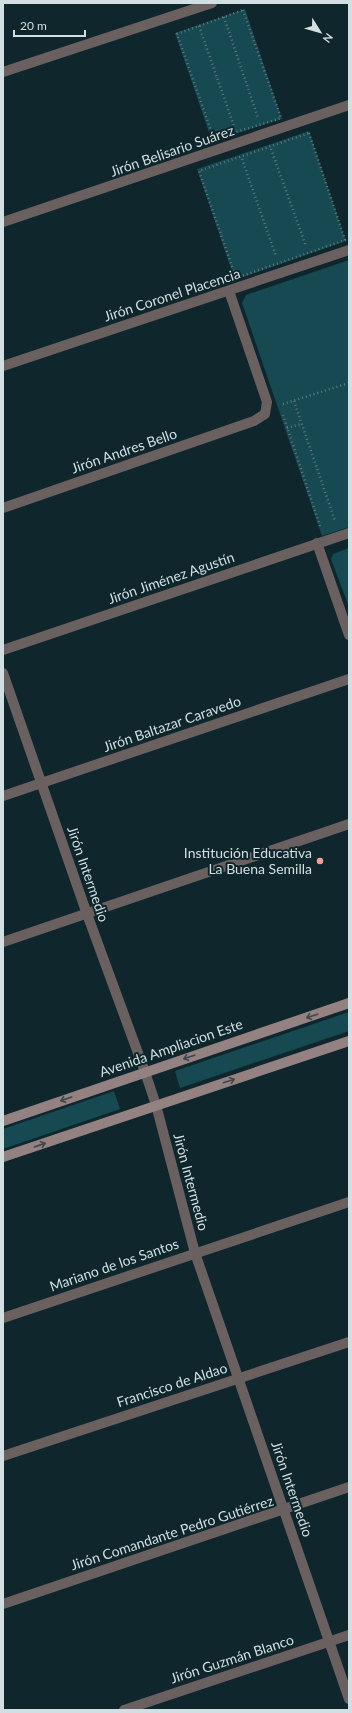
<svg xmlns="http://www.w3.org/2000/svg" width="352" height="1713" viewBox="0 0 352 1713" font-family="Lato,sans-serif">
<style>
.green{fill:#164952}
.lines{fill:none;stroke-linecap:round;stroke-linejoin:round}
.path{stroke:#64777b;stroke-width:2.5;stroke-dasharray:1 3;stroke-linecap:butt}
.minor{stroke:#6b6060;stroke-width:10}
.tertiary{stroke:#6b6060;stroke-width:10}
.secondary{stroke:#948282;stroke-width:10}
.oneway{stroke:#3e474a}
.poi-dot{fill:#f59b9c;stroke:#0f272c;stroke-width:1.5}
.labels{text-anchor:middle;stroke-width:4;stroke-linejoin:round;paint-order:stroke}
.street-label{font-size:14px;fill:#d1dfe2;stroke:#0f272c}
.poi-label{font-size:14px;fill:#d1dfe2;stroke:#0f272c;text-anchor:end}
</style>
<rect width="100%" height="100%" fill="#0f272c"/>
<g class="green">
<polygon points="245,9 282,119 212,141 175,33"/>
<polygon points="309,131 346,241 235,280 197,169"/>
<polygon points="349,260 349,527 322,536 242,303 246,295"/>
<polygon points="349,548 349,607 331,559 333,554"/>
<polygon points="349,1012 349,1031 180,1088 175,1071"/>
<polygon points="114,1091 120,1109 3,1149 3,1129"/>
</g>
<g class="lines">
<g class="path">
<polygon points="243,10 281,118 214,139 177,34"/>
<polyline points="224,17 258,118"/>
<polyline points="199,26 234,126"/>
<polygon points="309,133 345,240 236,278 199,171"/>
<polyline points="271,149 306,246"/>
<polyline points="242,159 276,256"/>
<polyline points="294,401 335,521"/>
<polyline points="283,404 349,383"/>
<polyline points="283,415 320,526"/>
<polyline points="287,428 301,424"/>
</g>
<g class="minor">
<polyline points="3,72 212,3"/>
<polyline points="3,222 349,105"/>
<polyline points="3,366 349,250"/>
<polyline points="3,508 254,421 265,414 267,402 229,291"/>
<polyline points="317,543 349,635"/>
<polyline points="3,650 349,533"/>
<polyline points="3,796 349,679"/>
<polyline points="3,942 349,824"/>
<polyline points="3,1318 349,1202"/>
<polyline points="3,1456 349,1342"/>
<polyline points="3,1604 349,1487"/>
<polyline points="124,1710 349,1635"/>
</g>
<polyline class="tertiary" points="3,673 87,914 145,1072 156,1105 195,1253 349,1699"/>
<g class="secondary">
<polyline points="3,1121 349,1003"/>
<polyline points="3,1157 349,1041"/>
</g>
</g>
<defs><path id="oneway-shaft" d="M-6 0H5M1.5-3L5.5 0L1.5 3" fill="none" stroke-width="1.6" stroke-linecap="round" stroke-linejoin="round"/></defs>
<g class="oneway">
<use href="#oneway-shaft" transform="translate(312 1016) rotate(162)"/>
<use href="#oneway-shaft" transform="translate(189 1057) rotate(162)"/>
<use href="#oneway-shaft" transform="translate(229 1081) rotate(-18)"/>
<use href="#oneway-shaft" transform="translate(66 1099) rotate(161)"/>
<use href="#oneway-shaft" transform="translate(40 1145) rotate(-19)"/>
</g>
<circle class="poi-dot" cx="320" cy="861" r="4"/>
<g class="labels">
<g class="street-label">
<text transform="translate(172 151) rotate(-19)" y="5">Jirón Belisario Suárez</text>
<text transform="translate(172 295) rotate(-18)" y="5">Jirón Coronel Placencia</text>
<text transform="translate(124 451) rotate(-19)" y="5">Jirón Andres Bello</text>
<text transform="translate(171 578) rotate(-19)" y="5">Jirón Jiménez Agustín</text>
<text transform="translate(172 724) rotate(-19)" y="5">Jirón Baltazar Caravedo</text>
<text transform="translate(88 874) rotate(71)" y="5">Jirón Intermedio</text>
<text transform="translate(171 1048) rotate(-19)" y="5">Avenida Ampliacion Este</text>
<text transform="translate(191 1182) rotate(75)" y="5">Jirón Intermedio</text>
<text transform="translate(114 1265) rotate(-19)" y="5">Mariano de los Santos</text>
<text transform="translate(172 1385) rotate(-18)" y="5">Francisco de Aldao</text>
<text transform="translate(292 1489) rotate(71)" y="5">Jirón Intermedio</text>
<text transform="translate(172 1533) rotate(-18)" y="5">Jirón Comandante Pedro Gutiérrez</text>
<text transform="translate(232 1659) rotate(-18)" y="5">Jirón Guzmán Blanco</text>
</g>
<g class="poi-label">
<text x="312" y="858">Institución Educativa<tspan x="312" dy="16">La Buena Semilla</tspan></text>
</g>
</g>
<rect width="352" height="1713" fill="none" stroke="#d1dfe2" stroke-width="8"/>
<g transform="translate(320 32) rotate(127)" stroke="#0f272c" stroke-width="3" paint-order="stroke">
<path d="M0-3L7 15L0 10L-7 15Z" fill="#d1dfe2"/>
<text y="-6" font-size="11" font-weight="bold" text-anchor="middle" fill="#d1dfe2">N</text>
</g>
<path d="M14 30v6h71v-6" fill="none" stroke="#d1dfe2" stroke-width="2"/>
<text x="20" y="30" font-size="12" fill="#d1dfe2" stroke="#0f272c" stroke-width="3" paint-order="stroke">20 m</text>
</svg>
